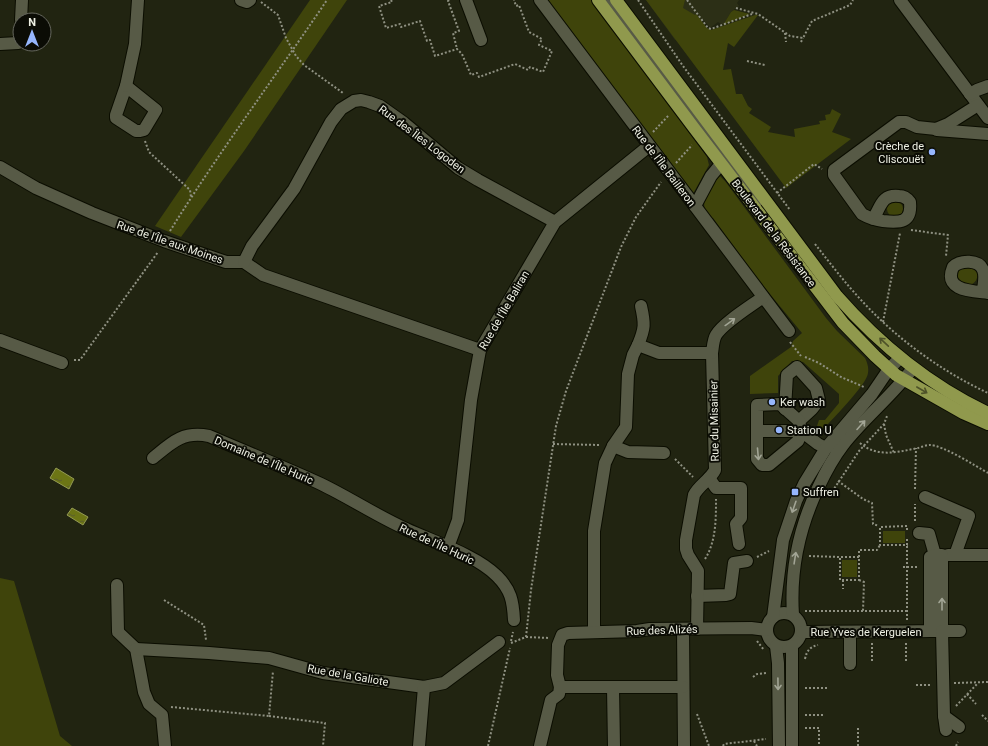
<svg xmlns="http://www.w3.org/2000/svg" width="988" height="746" viewBox="0 0 988 746" font-family="Roboto,sans-serif">
<style>
.built{fill:#2c2f16}
.green{fill:#3f440b}
.water{fill:url(#water-ripples);stroke:#939a53}
.lines{fill:none;stroke-linecap:round;stroke-linejoin:round}
.minor-casing{stroke:#0b0d00;stroke-width:14}
.major-casing{stroke:#0b0d00;stroke-width:14}
.path{stroke:#8f9182;stroke-width:2;stroke-dasharray:2 2;stroke-linecap:butt}
.minor{stroke:#575a46;stroke-width:12}
.major{stroke:#90994d;stroke-width:12}
.oneway{stroke:#a2a595}
.oneway2{stroke:#4e5229}
.poi-dot{fill:#96b6fd;stroke:#0b0c05;stroke-width:1.5}
.labels{text-anchor:middle;stroke-width:4;stroke-linejoin:round;paint-order:stroke}
.street-label{font-size:11px;fill:#eef0e4;stroke:#0b0c05}
.poi-label{font-size:11px;fill:#eef0e4;stroke:#0b0c05;text-anchor:start}
</style>
<defs>
<pattern id="water-ripples" width="26" height="14" patternUnits="userSpaceOnUse"><rect width="26" height="14" fill="#6c7515"/><path d="M2 4q2-2 4 0t4 0M15 11q2-2 4 0t4 0" fill="none" stroke="#5a5e2c"/></pattern>
</defs>
<rect width="100%" height="100%" fill="#212411"/>
<polygon class="built" points="646,0 739,0 737,3 739,6 731,12 723,25 718,22 710,28 703,19 675,40"/>
<g class="green">
<polygon points="310,0 347,0 244,151 181,237 155,226"/>
<polygon points="547,0 591,0 707,157 709,165 694,192 692,193"/>
<polygon points="646,0 685,0 683,8 695,15 696,14 707,28 711,30 755,15 758,15 734,47 728,43 723,70 731,69 736,94 742,94 748,106 752,109 749,113 771,127 768,132 795,137 794,129 820,124 819,121 826,120 825,115 830,114 832,109 841,114 832,132 851,139 786,188"/>
<polygon points="734,10 750,14 723,25 731,12"/>
<path d="M720,176L725,181L826,318L837,331L865,358C867,362 869,367 868,373C867,385 830,421 820,433L817,426L819,420H825L839,403V394L803,362L792,361L778,376V393L750,394V376L791,347L793,341L802,333L760,282L713,218L707,217C700,198 707,194 717,178Z"/>
<circle cx="895" cy="209" r="8"/>
<path d="M962,268H971L977,271C979,278 975,286 966,285C963,284 960,281 957,279C957,273 957,271 962,268Z"/>
<rect x="883" y="531" width="22" height="12"/>
<rect x="842" y="560" width="15" height="17"/>
<polygon points="0,578 14,581 60,736 72,746 0,746"/>
</g>
<g class="water">
<polygon points="56,468 74,479 69,489 50,478"/>
<polygon points="72,508 88,517 83,525 67,515"/>
</g>
<g class="lines">
<g class="minor-casing">
<g id="minor">
<polyline points="241,0 247,2 250,0"/>
<polyline points="466,0 481,40"/>
<polyline points="540,0 789,331"/>
<polyline points="608,0 757,201"/>
<polyline points="900,0 988,118"/>
<polyline points="21,20 22,0"/>
<polyline points="0,44 18,43 20,39"/>
<polygon points="126,86 156,110 144,130 140,131 136,131 116,118 116,115"/>
<polyline points="126,86 135,44 138,0"/>
<polyline points="970,94 977,90 988,86"/>
<polyline points="937,130 988,134"/>
<polyline points="0,167 36,188 92,213 164,241 226,262 244,262 263,275 480,350"/>
<polyline points="695,206 711,176 721,164"/>
<path d="M873,219C881,207 881,194 899,196C903,196 907,198 910,202C912,223 900,223 883,221C876,220 869,218 862,214L834,175V170L899,122H906L917,127L936,129L948,124L978,105"/>
<polyline points="244,262 252,246 294,189 331,122 341,109 354,101 361,100 369,102 380,106 404,123 458,168 478,180 555,222"/>
<path d="M983,292C983,286 986,276 983,270C979,259 960,260 953,267C943,291 972,291 988,293"/>
<polyline points="0,340 62,363"/>
<path d="M638,345C645,328 645,324 641,306"/>
<polyline points="785,409 787,375 797,367 816,388 819,400 812,409 799,421"/>
<polyline points="757,431 757,405 780,404 799,421 801,431 798,441 769,465 762,465 757,459 757,431 801,431 818,444 826,448 834,445"/>
<polyline points="613,446 628,452 664,453"/>
<path d="M153,458C172,442 183,431 209,436C246,452 284,467 321,484C350,498 377,516 406,529C434,542 476,555 497,576C511,590 513,601 514,620"/>
<polyline points="709,478 716,488 741,488 741,518 736,524 739,544"/>
<polyline points="925,497 969,516 955,555"/>
<polyline points="919,533 929,534 935,555"/>
<polyline points="448,547 458,520 471,400 480,350 555,222 649,146"/>
<polyline points="948,555 988,555"/>
<polyline points="117,585 118,632 136,649 144,692 149,704 162,715 165,746"/>
<polyline points="697,596 726,595 730,594 734,563 747,561"/>
<circle cx="784" cy="630" r="17"/>
<path d="M793,615C790,570 799,528 818,488C825,473 833,458 843,445C864,418 892,396 913,368"/>
<polyline points="773,617 783,540 796,501 804,484 826,448 872,394 889,369 900,358"/>
<polyline points="683,629 684,746"/>
<path d="M697,629L698,571L688,555L686,549V540L694,495C699,485 710,480 715,470L712,353C713,347 713,340 716,335C723,323 751,306 763,297"/>
<polyline points="594,632 594,531 605,463 613,446 626,427 628,374 633,355 638,345 659,353 712,353"/>
<path d="M802,632C844,631 887,632 930,631H942V555H935L930,557V631"/>
<polyline points="850,632 850,664"/>
<polyline points="776,646 778,663 779,746"/>
<polyline points="136,649 209,653 269,658 323,673 424,687 444,683 499,642"/>
<polyline points="560,687 557,675 558,645 562,635 568,633 637,631 650,629 751,628 767,630"/>
<polyline points="613,688 614,746"/>
<polyline points="944,716 959,727"/>
<polyline points="946,730 944,716 942,631 960,631"/>
<polyline points="419,746 424,687"/>
<polyline points="540,746 551,700 559,694 560,687 683,687"/>
<polyline points="792,746 792,646"/>
</g>
</g>
<g class="major-casing">
<g id="major">
<polyline points="598,0 694,128 843,323 875,356 896,375 963,413 988,424"/>
<path d="M616,0L837,296C880,345 929,385 988,413"/>
</g>
</g>
<g class="path">
<polyline points="391,0 392,2 379,6 386,28 400,24 401,27 420,21 427,41 430,40 435,56 457,49 462,54 471,75 477,73 479,77 515,64 528,70 530,67 543,72 552,51 539,45 542,39 529,32 519,5 516,6 514,0"/>
<polyline points="449,0 448,1 459,31 453,33 457,49"/>
<polyline points="638,0 683,66 790,210"/>
<polyline points="687,0 708,28 711,29 752,14"/>
<polyline points="261,2 278,15 286,38 296,56 304,65 343,93"/>
<polyline points="736,8 758,14 790,36 803,38 812,21 850,5 853,0"/>
<polyline points="785,33 786,42"/>
<polyline points="801,42 803,38"/>
<polyline points="747,61 765,65"/>
<polyline points="653,132 669,115"/>
<polyline points="145,141 149,152 190,190 191,197"/>
<polyline points="676,163 692,145"/>
<polyline points="777,193 814,164 822,169"/>
<polyline points="911,230 948,235 946,256"/>
<path d="M170,231C219,152 275,77 327,0"/>
<path d="M815,244C830,263 845,283 862,301C897,339 941,371 988,393"/>
<polyline points="883,322 900,233"/>
<polyline points="790,342 801,356"/>
<polyline points="805,357 819,363 841,377 864,387"/>
<polyline points="74,360 80,360 158,252"/>
<polyline points="884,424 886,435 894,453"/>
<path d="M860,443C877,458 898,452 918,448C922,447 926,445 930,445C942,445 976,466 988,473"/>
<polyline points="553,444 600,445"/>
<polyline points="675,459 693,477"/>
<polyline points="838,481 863,499 872,503 873,524 879,526"/>
<polyline points="915,489 916,448"/>
<polyline points="830,495 859,451 884,424 887,416"/>
<polyline points="915,521 915,504"/>
<polyline points="907,530 907,526 880,527 880,545 907,545 907,537"/>
<polyline points="809,556 840,557"/>
<polyline points="757,557 769,551"/>
<polyline points="859,557 840,557 840,580 859,580 859,550 877,550 880,545"/>
<path d="M705,559C716,542 716,519 716,499"/>
<polyline points="903,567 918,567"/>
<polyline points="843,580 843,589"/>
<polyline points="859,580 864,582 863,611"/>
<polyline points="164,600 204,625 206,640"/>
<polyline points="805,611 907,611"/>
<polyline points="907,620 907,545"/>
<polyline points="526,637 549,638"/>
<polyline points="511,641 513,632"/>
<polyline points="757,641 764,650"/>
<polyline points="511,643 526,637 531,590 556,426 566,391 621,247 636,217 661,182"/>
<polyline points="872,643 872,662"/>
<polyline points="906,643 906,663"/>
<path d="M805,659C807,650 810,647 818,645"/>
<polyline points="753,677 757,674 766,673"/>
<polyline points="954,683 988,682"/>
<polyline points="916,685 932,685"/>
<polyline points="805,688 828,688"/>
<polyline points="967,694 976,704"/>
<polyline points="956,706 978,683"/>
<polyline points="171,707 269,716 273,671"/>
<polyline points="697,714 709,746"/>
<polyline points="805,715 824,715"/>
<polyline points="982,715 988,721"/>
<polyline points="269,716 325,723 323,746"/>
<polyline points="805,728 819,728 819,746"/>
<polyline points="858,728 858,746"/>
<polyline points="754,741 757,746"/>
<polyline points="488,746 510,648"/>
<polyline points="723,746 724,744 766,739"/>
<polyline points="956,746 958,742"/>
</g>
<use href="#minor" class="minor"/>
<use href="#major" class="major"/>
</g>
<defs><path id="oneway-shaft" d="M-6 0H5M1.5-3L5.5 0L1.5 3" fill="none" stroke-width="1.6" stroke-linecap="round" stroke-linejoin="round"/></defs>
<g class="oneway">
<use href="#oneway-shaft" transform="translate(730 322) rotate(-36)"/>
<use href="#oneway-shaft" transform="translate(861 425) rotate(-48)"/>
<use href="#oneway-shaft" transform="translate(758 454) rotate(85)"/>
<use href="#oneway-shaft" transform="translate(794 507) rotate(109)"/>
<use href="#oneway-shaft" transform="translate(795 558) rotate(-81)"/>
<use href="#oneway-shaft" transform="translate(942 604) rotate(-90)"/>
<use href="#oneway-shaft" transform="translate(778 684) rotate(89)"/>
</g>
<g class="oneway2">
<use href="#oneway-shaft" transform="translate(884 342) rotate(-137)"/>
<use href="#oneway-shaft" transform="translate(922 390) rotate(30)"/>
</g>
<g class="poi-dot">
<circle cx="932" cy="152" r="4"/>
<circle cx="772" cy="402" r="4"/>
<circle cx="779" cy="430" r="4"/>
<rect x="791" y="488" width="8" height="8" rx="2"/>
</g>
<g class="labels">
<g class="street-label">
<text transform="translate(422 139) rotate(37)" y="4">Rue des Îles Logoden</text>
<text transform="translate(664 166) rotate(53)" y="4">Rue de l'Île Bailleron</text>
<text transform="translate(774 233) rotate(53)" y="4">Boulevard de la Résistance</text>
<text transform="translate(170 242) rotate(19)" y="4">Rue de l'Île aux Moines</text>
<text transform="translate(504 310) rotate(-60)" y="4">Rue de l'Île Baliran</text>
<text transform="translate(714 421) rotate(-91)" y="4">Rue du Misainier</text>
<text transform="translate(264 460) rotate(23)" y="4">Domaine de l'Île Huric</text>
<text transform="translate(437 544) rotate(25)" y="4">Rue de l'Île Huric</text>
<text transform="translate(662 630) rotate(-2)" y="4">Rue des Alizés</text>
<text x="866" y="636">Rue Yves de Kerguelen</text>
<text transform="translate(348 675) rotate(10)" y="4">Rue de la Galiote</text>
</g>
<g class="poi-label">
<text x="924" y="150" text-anchor="end">Crèche de<tspan x="924" dy="13">Cliscouët</tspan></text>
<text x="780" y="406">Ker wash</text>
<text x="787" y="434">Station U</text>
<text x="803" y="496">Suffren</text>
</g>
</g>
<g transform="translate(32 32)"><circle r="19" fill="#0b0c05" stroke="#66675e"/>
<path d="M0-3L7 15L0 10L-7 15Z" fill="#96b6fd"/>
<text y="-6" font-size="11" font-weight="bold" text-anchor="middle" fill="#eef0e4">N</text>
</g>
</svg>
